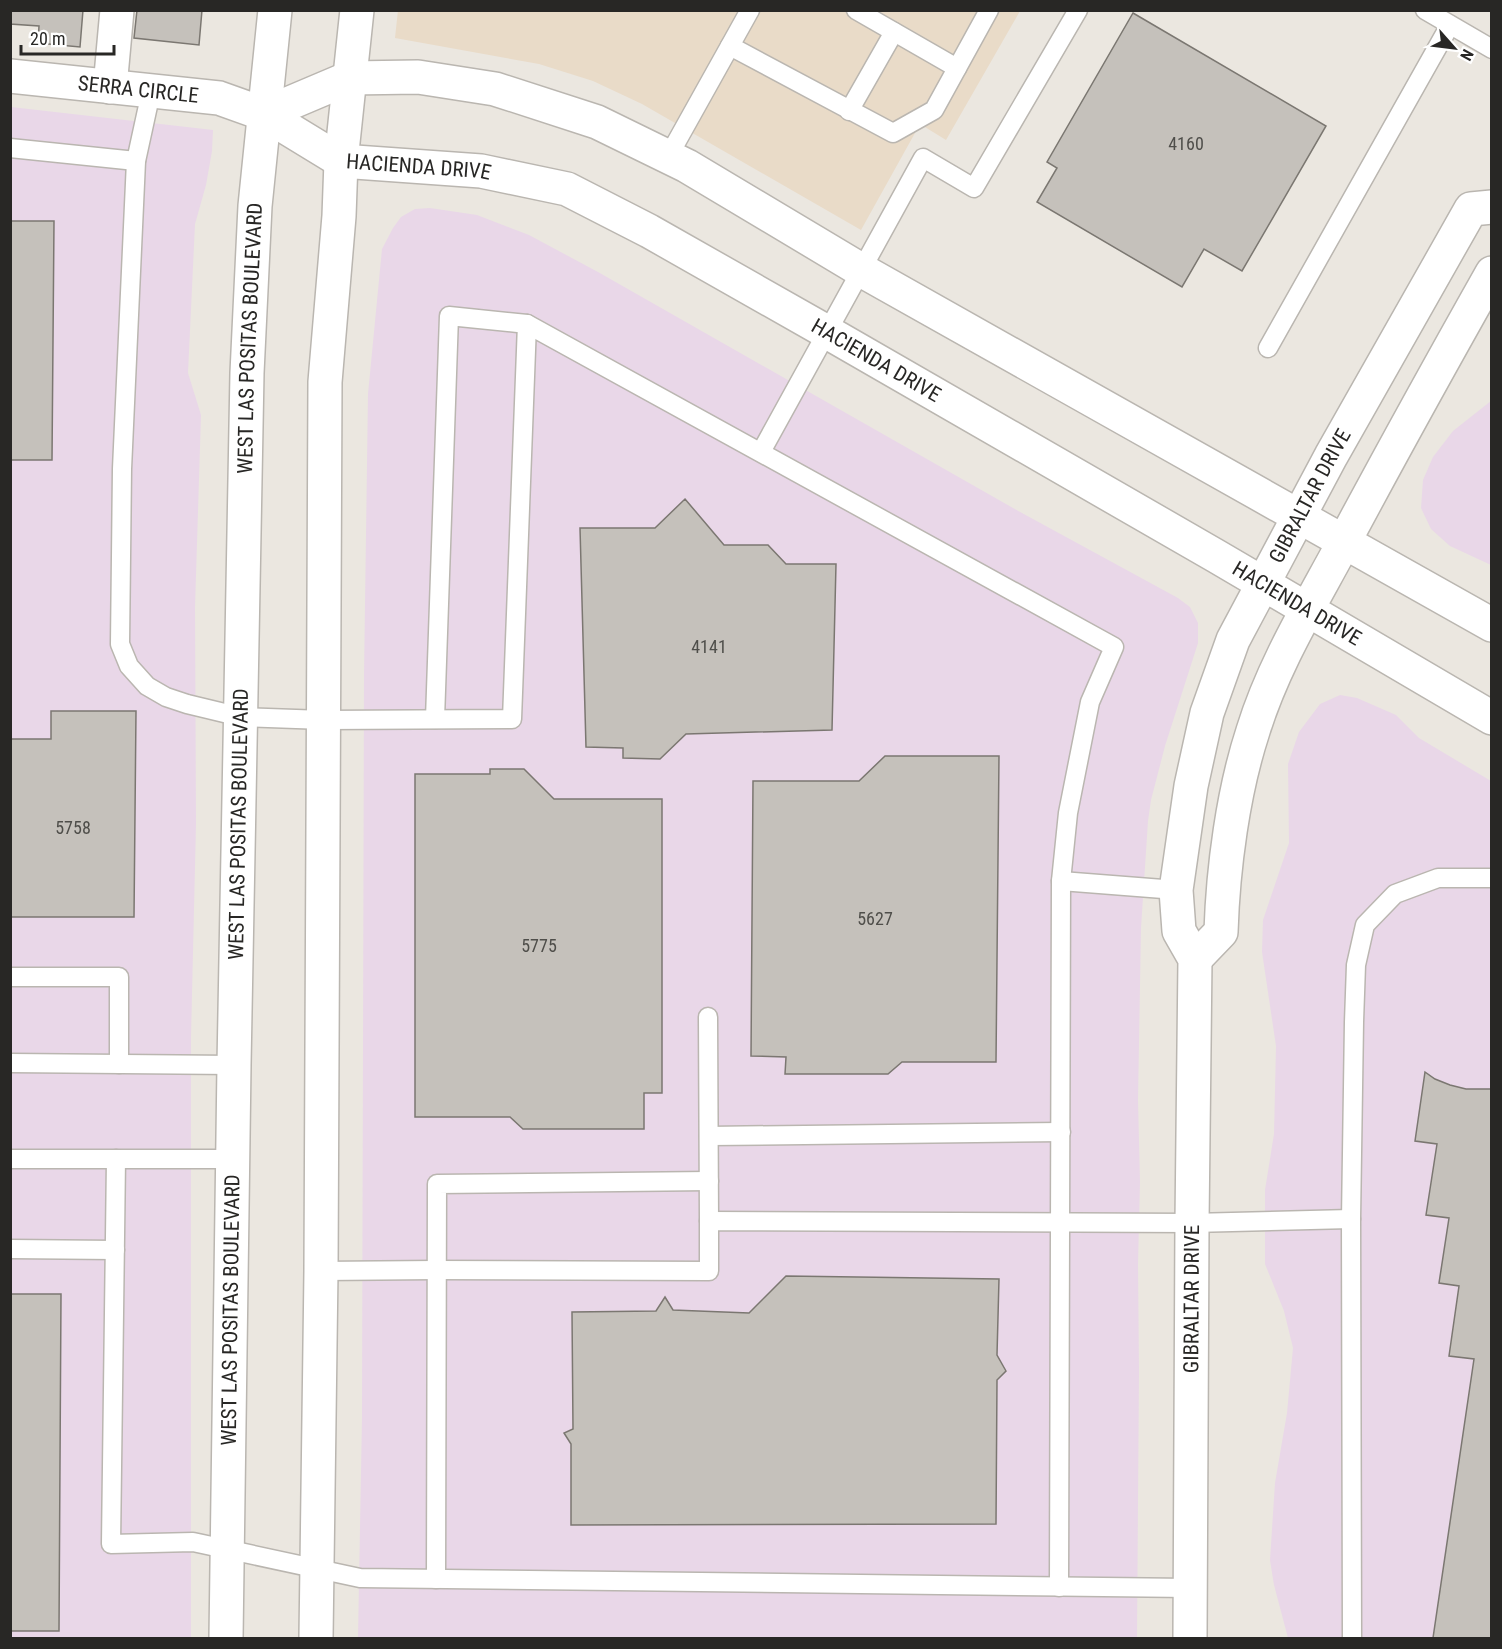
<svg xmlns="http://www.w3.org/2000/svg" width="1502" height="1649" viewBox="0 0 1502 1649" font-family="'Roboto Condensed',sans-serif">
<style>
.commercial{fill:#e9d7e8}
.education{fill:#e9dbc8}
.building{fill:#c5c1bb;stroke:#7b7771;stroke-width:1.5}
.lines{fill:none;stroke-linecap:round;stroke-linejoin:round}
.lane-casing{stroke:#bab6b0;stroke-width:21}
.street-casing{stroke:#bab6b0;stroke-width:36}
.secondary-casing{stroke:#bab6b0;stroke-width:36}
.lane{stroke:#fff;stroke-width:18}
.street{stroke:#fff;stroke-width:33}
.secondary{stroke:#fff;stroke-width:33}
.labels{text-anchor:middle;stroke-width:4.5;stroke-linejoin:round;paint-order:stroke}
.number-label{font-size:18px;fill:#4f4e4a}
.street-label{font-size:21px;fill:#282725;stroke:#fff}
</style>
<rect width="100%" height="100%" fill="#ebe7e0"/>
<g class="commercial">
<polygon points="11,107 213,130 212,151 206,185 195,224 188,373 201,415 195,607 196,824 191,1037 191,1638 11,1638"/>
<polygon points="430,208 477,215 529,235 598,272 1013,508 1178,598 1190,607 1198,623 1198,643 1165,746 1151,800 1148,821 1141,928 1138,1100 1140,1182 1138,1264 1139,1371 1137,1638 358,1638 362,1418 364,675 368,394 382,249 393,228 401,217 415,209"/>
<polygon points="1491,401 1491,565 1450,546 1431,529 1421,508 1423,480 1433,457 1453,431"/>
<polygon points="1340,695 1357,698 1396,715 1419,738 1491,781 1491,1638 1288,1638 1274,1585 1270,1560 1275,1483 1287,1413 1293,1348 1284,1311 1265,1264 1265,1190 1274,1134 1276,1046 1262,952 1263,920 1289,843 1288,764 1299,732 1320,704"/>
</g>
<polygon class="education" points="398,10 1020,11 946,140 920,124 861,230 642,104 593,81 539,64 395,38"/>
<g class="building">
<polygon points="10,10 83,10 80,47 38,43 39,26 10,24"/>
<polygon points="137,10 202,10 199,45 134,38"/>
<polygon points="1133,13 1326,126 1242,271 1204,249 1182,287 1037,202 1057,168 1047,162"/>
<polygon points="10,221 54,221 52,460 10,460"/>
<polygon points="685,499 724,545 768,545 786,564 836,564 832,730 686,734 660,759 623,758 623,748 586,747 580,528 655,528"/>
<polygon points="51,711 136,711 134,917 10,917 10,739 51,739"/>
<polygon points="885,756 999,756 996,1062 902,1062 888,1074 785,1074 786,1057 751,1056 753,781 859,781"/>
<polygon points="490,769 524,769 554,799 662,799 662,1093 644,1093 644,1129 523,1129 510,1117 415,1117 415,774 490,774"/>
<polygon points="1425,1072 1435,1079 1450,1085 1466,1089 1492,1089 1492,1638 1433,1638 1474,1359 1449,1356 1459,1286 1439,1283 1449,1218 1426,1215 1437,1144 1415,1141"/>
<polygon points="786,1276 999,1279 997,1355 1006,1371 997,1380 996,1524 571,1525 571,1444 564,1433 573,1429 572,1312 656,1311 665,1297 673,1310 749,1313"/>
<polygon points="10,1294 61,1294 59,1631 10,1631"/>
</g>
<g class="lines">
<g class="lane-casing">
<g id="lane">
<polyline points="856,10 957,68"/>
<polyline points="1425,10 1492,49"/>
<polyline points="730,46 893,133 934,110 989,10"/>
<polyline points="151,92 136,161 122,469 120,644 129,666 147,686 166,697 187,704 241,717 324,720 512,719 527,324"/>
<polyline points="849,111 894,32"/>
<polyline points="10,148 136,161"/>
<polyline points="668,157 750,10"/>
<polyline points="1268,348 1450,25"/>
<polyline points="761,452 923,158 974,188 1078,10"/>
<polyline points="435,719 449,316 527,324 1114,647 1090,702 1068,813 1061,881 1059,1587"/>
<polyline points="1061,881 1176,890"/>
<polyline points="10,977 119,977 119,1064"/>
<polyline points="708,1017 709,1221"/>
<polyline points="10,1063 234,1065"/>
<polyline points="709,1136 1061,1132"/>
<polyline points="10,1159 234,1159"/>
<polyline points="116,1159 111,1544 193,1542 360,1578 1190,1588"/>
<polyline points="10,1249 115,1250"/>
<polyline points="321,1271 436,1270 709,1271 709,1221 1192,1223 1351,1219"/>
<polyline points="436,1579 437,1184 709,1181"/>
<polyline points="1352,1638 1351,1219 1354,1022 1356,965 1365,925 1395,894 1438,878 1492,878"/>
</g>
</g>
<g class="street-casing">
<g id="street">
<path id="s1" d="M10,76L219,98L264,114"/>
<polyline points="110,87 117,10"/>
</g>
</g>
<g class="secondary-casing">
<g id="secondary">
<path id="s2" d="M264,114L341,161L481,171L567,189L649,231L827,332L1216,556L1492,718"/>
<polyline points="264,114 349,78 418,77 495,89 597,122 687,166 861,270 1492,625"/>
<path d="M1195,959L1221,932C1223,868 1233,792 1253,731C1272,669 1306,612 1337,555C1387,461 1439,367 1492,273"/>
<path id="s3" d="M226,1638L234,1065L247,373L255,206L275,10"/>
<polyline points="316,1638 321,1271 325,382 339,216 341,161 357,10"/>
<path id="s4" d="M1190,1638L1192,1223L1195,959L1179,931L1176,890L1191,786L1207,713L1233,640L1331,456L1471,209L1492,207"/>
</g>
</g>
<use href="#lane" class="lane"/>
<use href="#street" class="street"/>
<use href="#secondary" class="secondary"/>
</g>
<g class="labels">
<g class="number-label">
<text x="1186" y="150">4160</text>
<text x="709" y="653">4141</text>
<text x="73" y="834">5758</text>
<text x="875" y="925">5627</text>
<text x="539" y="952">5775</text>
</g>
<g class="street-label">
<text dy="7" stroke="none"><textPath href="#s1" startOffset="129">SERRA CIRCLE</textPath></text>
<text dy="7" stroke="none"><textPath href="#s2" startOffset="168">HACIENDA DRIVE</textPath></text>
<text dy="7" stroke="none"><textPath href="#s3" startOffset="1300">WEST LAS POSITAS BOULEVARD</textPath></text>
<text dy="7" stroke="none"><textPath href="#s2" startOffset="672">HACIENDA DRIVE</textPath></text>
<text dy="7" stroke="none"><textPath href="#s4" startOffset="1173">GIBRALTAR DRIVE</textPath></text>
<text dy="7" stroke="none"><textPath href="#s2" startOffset="1158">HACIENDA DRIVE</textPath></text>
<text dy="7" stroke="none"><textPath href="#s3" startOffset="814">WEST LAS POSITAS BOULEVARD</textPath></text>
<text dy="7" stroke="none"><textPath href="#s4" startOffset="339">GIBRALTAR DRIVE</textPath></text>
<text dy="7" stroke="none"><textPath href="#s3" startOffset="328">WEST LAS POSITAS BOULEVARD</textPath></text>
</g>
</g>
<rect width="1502" height="1649" fill="none" stroke="#282725" stroke-width="24"/>
<g transform="translate(1454 48) rotate(118)" stroke="#ffffff" stroke-width="4.5" paint-order="stroke">
<path d="M0-4.5L10 22L0 15L-10 22Z" fill="#282725"/>
<text y="-9" font-size="16" font-weight="bold" text-anchor="middle" fill="#282725">N</text>
</g>
<path d="M21 45v9h93v-9" fill="none" stroke="#282725" stroke-width="3"/>
<text x="30" y="45" font-size="18" fill="#282725" stroke="#ffffff" stroke-width="4.5" paint-order="stroke">20 m</text>
</svg>
